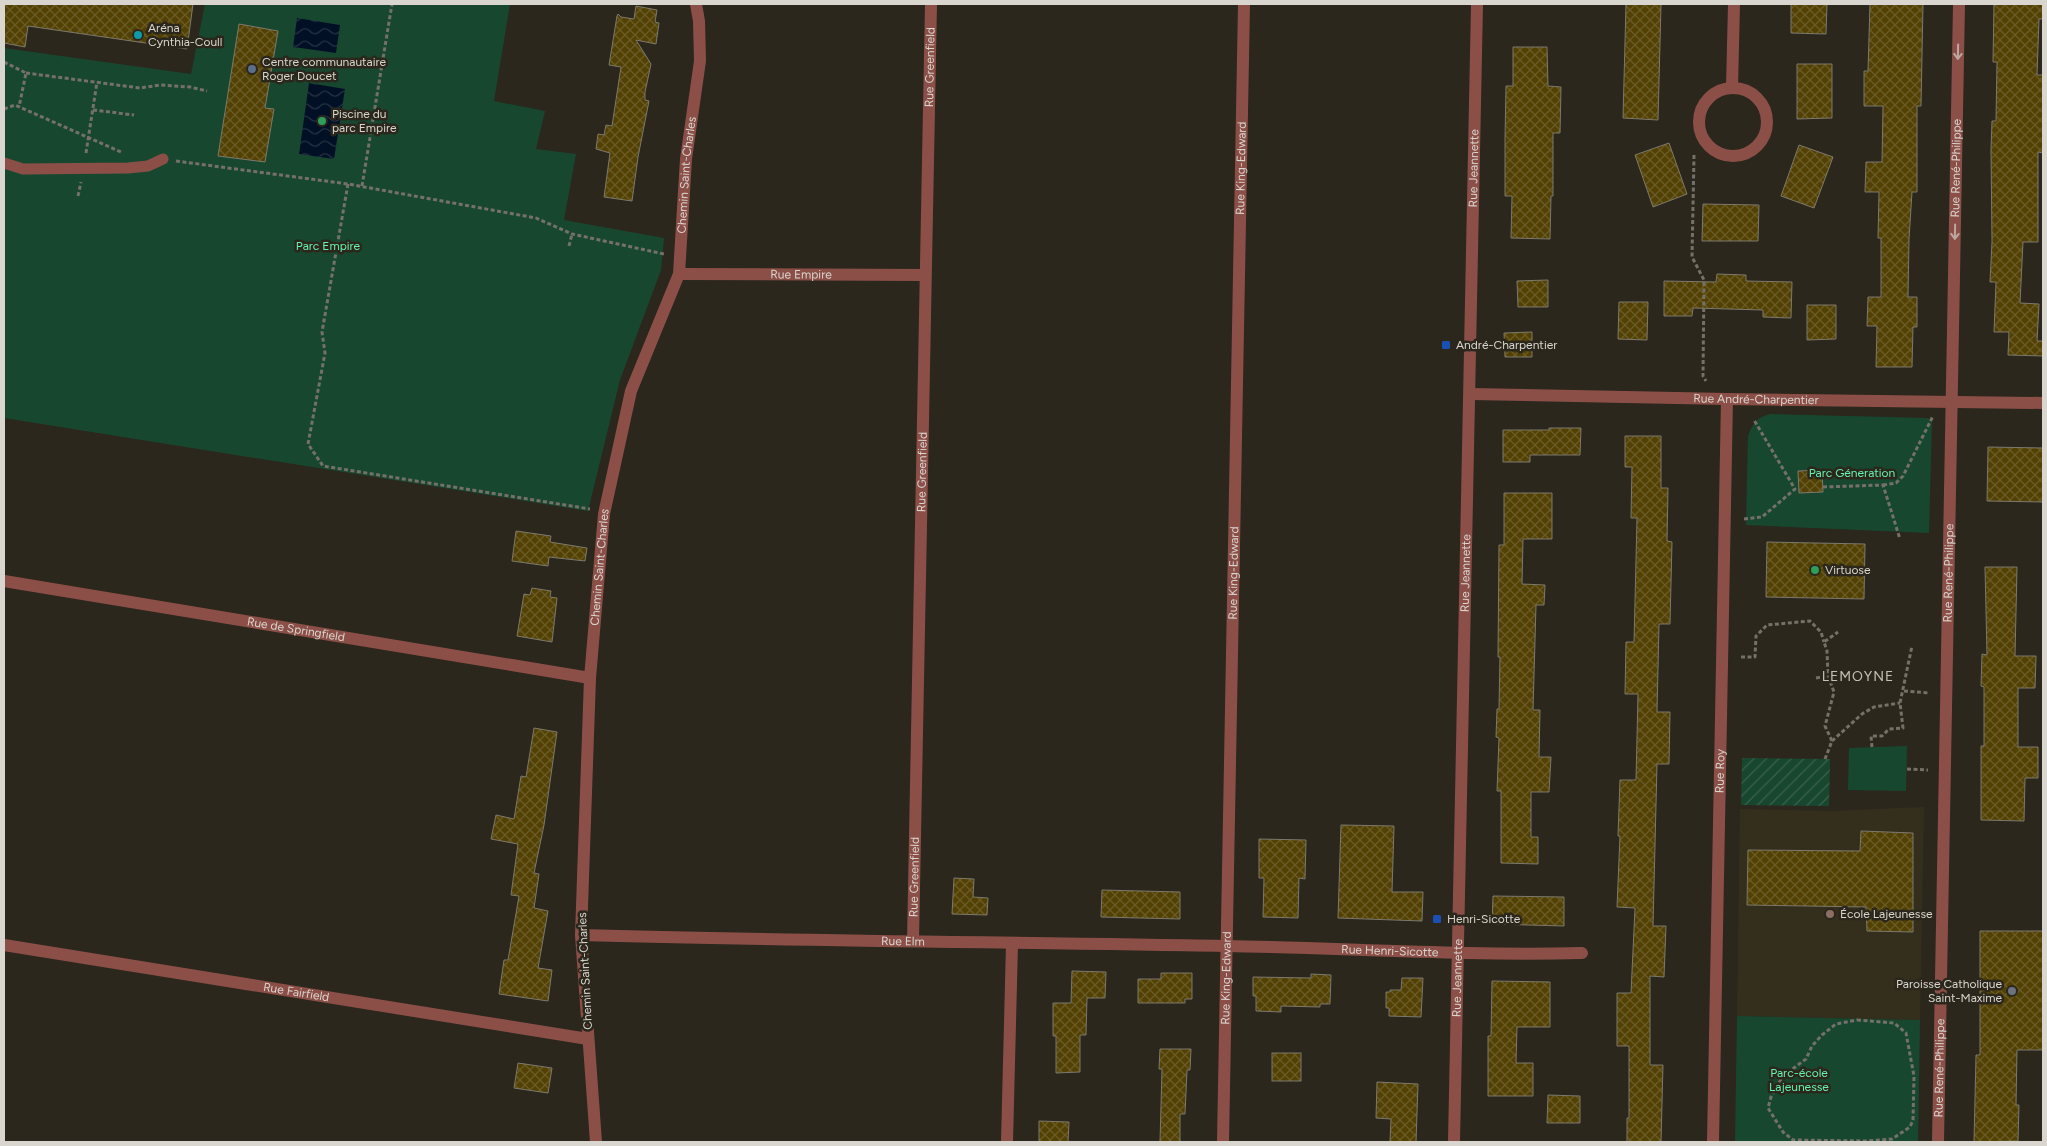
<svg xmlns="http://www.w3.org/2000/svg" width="2047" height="1146" viewBox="0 0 2047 1146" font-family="Figtree,sans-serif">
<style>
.built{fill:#342f1d}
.park{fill:#184730}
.garden{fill:url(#garden-furrows)}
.water{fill:url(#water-waves)}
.building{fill:url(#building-cross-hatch);stroke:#7d796c}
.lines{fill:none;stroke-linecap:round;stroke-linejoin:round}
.path{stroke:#757168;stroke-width:3;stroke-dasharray:4 2.5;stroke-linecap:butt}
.service{stroke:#8c4f48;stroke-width:11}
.minor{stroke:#8c4f48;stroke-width:12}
.oneway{stroke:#bea7a0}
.culture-dot{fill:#0f9aa8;stroke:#2b271c;stroke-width:2}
.service-dot{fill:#5c6f8a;stroke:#2b271c;stroke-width:2}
.leisure-dot{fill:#2e9e5b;stroke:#2b271c;stroke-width:2}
.transit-dot{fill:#1a4fb4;stroke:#2b271c;stroke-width:2}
.education-dot{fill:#8d6e63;stroke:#2b271c;stroke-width:2}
.worship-dot{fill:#6b7280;stroke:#2b271c;stroke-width:2}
.labels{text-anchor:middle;stroke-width:5;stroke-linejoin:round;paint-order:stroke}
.poi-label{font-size:12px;fill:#d9d6cf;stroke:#2b271c;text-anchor:start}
.street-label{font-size:12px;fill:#d9d6cf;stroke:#2b271c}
.park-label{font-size:12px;fill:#66f3ae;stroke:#2b271c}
.neighbourhood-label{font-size:14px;letter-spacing:1px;fill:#c5c0b2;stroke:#2b271c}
</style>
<defs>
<pattern id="garden-furrows" width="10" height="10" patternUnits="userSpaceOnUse" patternTransform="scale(1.25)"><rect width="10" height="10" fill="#184730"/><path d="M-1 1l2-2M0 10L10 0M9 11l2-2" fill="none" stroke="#39614d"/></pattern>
<pattern id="water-waves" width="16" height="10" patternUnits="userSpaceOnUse" patternTransform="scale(1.25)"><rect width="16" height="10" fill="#021026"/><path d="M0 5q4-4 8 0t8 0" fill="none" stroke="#263244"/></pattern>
<pattern id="building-cross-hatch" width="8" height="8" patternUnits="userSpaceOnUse" patternTransform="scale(1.25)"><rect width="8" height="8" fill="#524103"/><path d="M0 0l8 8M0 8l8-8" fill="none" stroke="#6a5c27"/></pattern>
</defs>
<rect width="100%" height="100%" fill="#2b271c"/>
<polygon class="built" points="1924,807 1920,1020 1737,1016 1740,809 1832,811"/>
<g class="park">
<polygon points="205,4 510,4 494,101 545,111 536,149 576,154 564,220 664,238 661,270 620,380 588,511 4,418 4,48 191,74"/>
<path d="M1771,414L1928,418L1932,421L1929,533L1746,525L1748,436C1753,423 1757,417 1771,414Z"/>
<polygon points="1907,746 1906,791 1848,790 1849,748"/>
<polygon points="1737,1016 1920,1020 1918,1142 1735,1142"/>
</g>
<polygon class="garden" points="1742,758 1830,759 1829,806 1741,805"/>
<g class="water">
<polygon points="297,18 340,25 336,53 293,47"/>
<polygon points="309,83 345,89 334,159 299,154"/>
</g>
<g class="building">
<polygon points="4,4 193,4 187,49 28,26 25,47 4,43"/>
<polygon points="1626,4 1661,4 1658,120 1623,118"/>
<polygon points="1791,4 1827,4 1826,34 1791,33"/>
<polygon points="1870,4 1923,4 1921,106 1917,106 1917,192 1912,192 1909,239 1908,297 1917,297 1917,327 1913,327 1912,367 1876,367 1877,326 1867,326 1868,297 1881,297 1881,238 1878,238 1879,192 1865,192 1866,162 1882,162 1883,106 1864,106 1864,71 1868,71"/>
<polygon points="1994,4 2043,4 2043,19 2039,19 2037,75 2043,75 2043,153 2038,152 2038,242 2023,242 2020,303 2039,304 2037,341 2043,341 2043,356 2008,355 2009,332 1994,332 1996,282 1990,282 1992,242 1991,150 1992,121 1996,121 1997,62 1993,62"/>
<polygon points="636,6 657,10 655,22 659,23 656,44 636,40 651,64 645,92 645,100 649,101 638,157 632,201 604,197 610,153 596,149 598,134 604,135 606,125 612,126 621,67 609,65 617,16 618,14 621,17 634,19"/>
<polygon points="239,24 278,31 265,108 274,109 265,162 218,156"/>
<polygon points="1513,47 1547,47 1548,86 1561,87 1560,133 1553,133 1553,196 1551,196 1550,239 1511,238 1512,196 1505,196 1505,138 1506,86 1513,86"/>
<polygon points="1797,64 1832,64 1832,118 1797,119"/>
<polygon points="1669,143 1687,194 1653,207 1635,155"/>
<polygon points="1799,145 1833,157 1814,208 1781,196"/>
<polygon points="1703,204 1759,205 1758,241 1702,241"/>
<polygon points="1717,274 1746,275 1746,281 1792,282 1791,318 1763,317 1763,310 1693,308 1692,316 1664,316 1664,281 1716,282"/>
<polygon points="1548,280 1548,307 1518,307 1517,281"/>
<polygon points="1619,302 1648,302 1647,340 1618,339"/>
<polygon points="1807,305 1836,305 1836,339 1807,340"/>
<polygon points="1532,332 1532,357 1505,357 1504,333"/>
<polygon points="1549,428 1581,428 1580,455 1530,455 1530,462 1503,462 1503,430 1549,430"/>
<polygon points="1625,436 1661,436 1661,488 1668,488 1667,541 1672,542 1670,624 1659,624 1657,712 1670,712 1669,764 1657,764 1653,926 1666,926 1664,977 1650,976 1650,1065 1663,1065 1661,1142 1627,1142 1627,1118 1629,1118 1629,1046 1617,1046 1617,993 1631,993 1635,908 1617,907 1620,836 1618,836 1620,780 1636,780 1638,694 1625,694 1626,642 1634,642 1637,518 1631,518 1632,467 1625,467"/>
<polygon points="1988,447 2043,448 2043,502 1987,501"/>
<polygon points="1822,470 1823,492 1799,493 1798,471"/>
<polygon points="1504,493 1552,493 1552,539 1523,539 1522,584 1545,585 1544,605 1536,605 1533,710 1540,710 1539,757 1551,757 1549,792 1531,792 1531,837 1538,837 1538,864 1501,863 1501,791 1497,791 1499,738 1496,737 1497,709 1499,709 1500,657 1498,657 1499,545 1504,545"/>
<polygon points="516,531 551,536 550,542 587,548 585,561 549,557 548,566 512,561"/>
<polygon points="1767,542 1865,544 1864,599 1766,597"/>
<polygon points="1985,567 2017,567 2015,656 2036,656 2035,688 2018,688 2018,747 2038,747 2038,778 2025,778 2024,821 1981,820 1981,746 1984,746 1984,687 1981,686 1982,654 1987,655"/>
<polygon points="532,588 551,591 550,597 557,598 552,642 517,636 524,594 530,595"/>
<polygon points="534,728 557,732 544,825 534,873 539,874 534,908 548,911 538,968 552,970 548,1001 499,994 504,960 508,960 519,896 511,895 518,844 491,839 496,815 514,819 521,776 526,777"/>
<polygon points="1341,825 1394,826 1392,892 1423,892 1422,921 1338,918"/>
<polygon points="1861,831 1913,833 1913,932 1867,931 1866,907 1747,905 1748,850 1860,851"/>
<polygon points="1259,839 1306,840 1305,879 1299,878 1298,918 1263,917 1264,878 1259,878"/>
<polygon points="954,878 974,879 973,897 988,898 987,915 952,914"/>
<polygon points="1102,890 1180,892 1180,919 1101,917"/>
<polygon points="1493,896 1564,897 1564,926 1492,924"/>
<polygon points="1980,931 2043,931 2043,1050 2017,1050 2016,1105 2019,1105 2018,1141 1974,1142 1976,1055 1980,1055"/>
<polygon points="1072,971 1106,972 1105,998 1087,998 1086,1035 1080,1035 1080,1072 1056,1073 1056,1036 1053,1036 1053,1003 1071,1003"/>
<polygon points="1161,973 1192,973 1192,999 1185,999 1185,1003 1138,1003 1138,979 1161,979"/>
<polygon points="1311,974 1331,975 1330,1004 1320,1004 1320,1007 1281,1006 1281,1012 1256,1011 1256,996 1253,996 1253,977 1311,978"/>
<polygon points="1402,978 1423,978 1421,1017 1389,1016 1389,1008 1386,1008 1386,992 1390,992 1390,990 1401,990"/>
<polygon points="1492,981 1550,982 1550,1027 1517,1027 1516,1063 1533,1063 1533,1096 1488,1096 1488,1036 1491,1036"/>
<polygon points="1160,1049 1191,1049 1190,1070 1187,1070 1185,1114 1180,1114 1180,1142 1160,1142 1162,1069 1159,1069"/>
<rect x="1272" y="1053" width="29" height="28"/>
<polygon points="518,1063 552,1068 548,1093 514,1088"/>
<polygon points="1377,1082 1418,1084 1416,1142 1390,1142 1391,1119 1376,1118"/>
<polygon points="1548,1095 1580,1096 1580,1123 1547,1123"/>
<polygon points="1039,1121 1069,1122 1068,1142 1039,1142"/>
</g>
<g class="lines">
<g class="path">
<polyline points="4,62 26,73 19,107"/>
<polyline points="26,73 140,88 160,85 190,87 207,91"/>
<polyline points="4,109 15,105 121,152"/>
<polyline points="93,110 134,115"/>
<polyline points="86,153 97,82"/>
<polyline points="1694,155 1692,257 1704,280 1703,376 1706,381"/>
<polyline points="176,161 348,184 536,218 572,234 664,254"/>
<polyline points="348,184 322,332 325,353 308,444 323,466 590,509"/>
<polyline points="362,186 392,4"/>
<polyline points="78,196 81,182"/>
<polyline points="569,246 572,234"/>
<polyline points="1883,485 1896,483 1903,476 1933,416"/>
<polyline points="1823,487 1883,485 1900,539"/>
<polyline points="1744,519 1762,517 1795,489 1754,420"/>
<polyline points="1741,657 1755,657 1756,636 1767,625 1810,621 1821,632 1824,642"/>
<polyline points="1816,678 1828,676"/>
<polyline points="1904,691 1929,693"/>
<polyline points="1832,741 1862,714 1874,707 1900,703"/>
<polyline points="1872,747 1871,736 1882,736 1889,729 1903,728 1900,703 1912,646"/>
<polyline points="1825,759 1832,741 1825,726 1834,692 1828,676 1827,651 1824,642 1838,632"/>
<polyline points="1907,769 1928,770"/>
<polygon points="1857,1020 1894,1023 1906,1033 1914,1076 1913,1120 1910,1127 1892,1139 1866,1141 1793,1140 1783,1132 1768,1108 1771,1097 1783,1076 1806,1059 1812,1046 1822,1035 1836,1024"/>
</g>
<polyline class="service" points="4,163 23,169 128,168 148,166 163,159"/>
<g class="minor">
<polyline points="1732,88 1734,4"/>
<circle cx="1733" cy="122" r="34"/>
<path id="s1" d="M679,274L925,275"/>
<path id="s2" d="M1470,394L1727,399L2043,403"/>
<path id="s3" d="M4,581L590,678"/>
<path id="s4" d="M581,935C795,941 1010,942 1225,946C1344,948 1463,956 1582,953"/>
<path id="s5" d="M913,941L931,4"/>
<path id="s6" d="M4,945L588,1039"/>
<path id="s7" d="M596,1142L581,935L590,678L604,514L631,391L679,274L686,159L700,61L699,21L696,4"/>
<polyline points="1007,1142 1012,944"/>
<path id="s8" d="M1223,1142L1244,4"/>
<path id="s9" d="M1454,1142L1477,4"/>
<path id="s10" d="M1713,1142L1727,399"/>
<path id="s11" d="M1938,1142L1959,4"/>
</g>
</g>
<defs><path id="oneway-shaft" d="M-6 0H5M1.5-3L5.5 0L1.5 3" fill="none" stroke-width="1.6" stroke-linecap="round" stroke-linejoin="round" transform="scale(1.25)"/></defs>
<g class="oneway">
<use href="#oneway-shaft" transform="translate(1958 52) rotate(91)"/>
<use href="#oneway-shaft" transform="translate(1955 232) rotate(91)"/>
</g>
<circle class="culture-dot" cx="138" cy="35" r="5"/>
<circle class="service-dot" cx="252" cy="69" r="5"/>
<g class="leisure-dot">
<circle cx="322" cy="121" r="5"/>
<circle cx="1815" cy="570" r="5"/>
</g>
<g class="transit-dot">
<rect x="1441" y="340" width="10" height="10" rx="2.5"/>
<rect x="1432" y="914" width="10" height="10" rx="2.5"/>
</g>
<circle class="education-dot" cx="1830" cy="914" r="5"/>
<circle class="worship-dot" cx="2012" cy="991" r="5"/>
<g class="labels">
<g class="poi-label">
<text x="148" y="32">Aréna<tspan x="148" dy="14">Cynthia-Coull</tspan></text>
<text x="262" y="66">Centre communautaire<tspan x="262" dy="14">Roger Doucet</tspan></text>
<text x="332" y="118">Piscine du<tspan x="332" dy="14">parc Empire</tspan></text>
<text x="1456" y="349">André-Charpentier</text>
<text x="1825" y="574">Virtuose</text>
<text x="1840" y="918">École Lajeunesse</text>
<text x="1447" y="923">Henri-Sicotte</text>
<text x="2002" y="988" text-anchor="end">Paroisse Catholique<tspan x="2002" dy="14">Saint-Maxime</tspan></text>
</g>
<g class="street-label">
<text dy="4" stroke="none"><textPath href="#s5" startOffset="874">Rue Greenfield</textPath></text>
<text dy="4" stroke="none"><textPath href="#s8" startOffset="974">Rue King-Edward</textPath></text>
<text dy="4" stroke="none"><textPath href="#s9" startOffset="974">Rue Jeannette</textPath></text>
<text dy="4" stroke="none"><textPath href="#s11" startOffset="974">Rue René-Philippe</textPath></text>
<text dy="4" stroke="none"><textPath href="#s7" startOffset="981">Chemin Saint-Charles</textPath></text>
<text dy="4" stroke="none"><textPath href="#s1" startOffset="122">Rue Empire</textPath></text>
<text dy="4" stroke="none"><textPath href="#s2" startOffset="286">Rue André-Charpentier</textPath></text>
<text dy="4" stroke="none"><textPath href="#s5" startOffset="469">Rue Greenfield</textPath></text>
<text dy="4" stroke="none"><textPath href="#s7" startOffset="576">Chemin Saint-Charles</textPath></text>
<text dy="4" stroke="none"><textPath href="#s8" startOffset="569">Rue King-Edward</textPath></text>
<text dy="4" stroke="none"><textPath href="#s9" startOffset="569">Rue Jeannette</textPath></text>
<text dy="4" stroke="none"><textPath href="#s11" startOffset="569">Rue René-Philippe</textPath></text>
<text dy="4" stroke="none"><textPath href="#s3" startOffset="296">Rue de Springfield</textPath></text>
<text dy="4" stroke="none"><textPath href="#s10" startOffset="371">Rue Roy</textPath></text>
<text dy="4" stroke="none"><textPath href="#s5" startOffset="64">Rue Greenfield</textPath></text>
<text dy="4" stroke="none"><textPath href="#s4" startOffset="322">Rue Elm</textPath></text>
<text dy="4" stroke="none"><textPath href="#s4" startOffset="809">Rue Henri-Sicotte</textPath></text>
<text transform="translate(585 971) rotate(-93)" y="4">Chemin Saint-Charles</text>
<text dy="4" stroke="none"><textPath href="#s8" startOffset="164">Rue King-Edward</textPath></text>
<text dy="4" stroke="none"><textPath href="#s9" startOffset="164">Rue Jeannette</textPath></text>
<text dy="4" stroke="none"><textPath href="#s6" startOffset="296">Rue Fairfield</textPath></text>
<text dy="4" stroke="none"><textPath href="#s11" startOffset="74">Rue René-Philippe</textPath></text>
</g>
<g class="park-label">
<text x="328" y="250">Parc Empire</text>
<text x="1852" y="477">Parc Géneration</text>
<text x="1799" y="1077">Parc-école<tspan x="1799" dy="14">Lajeunesse</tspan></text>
</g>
<g class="neighbourhood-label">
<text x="1858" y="681">LEMOYNE</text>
</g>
</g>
<rect width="2047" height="1146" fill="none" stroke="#d9d6cf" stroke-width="10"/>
</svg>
